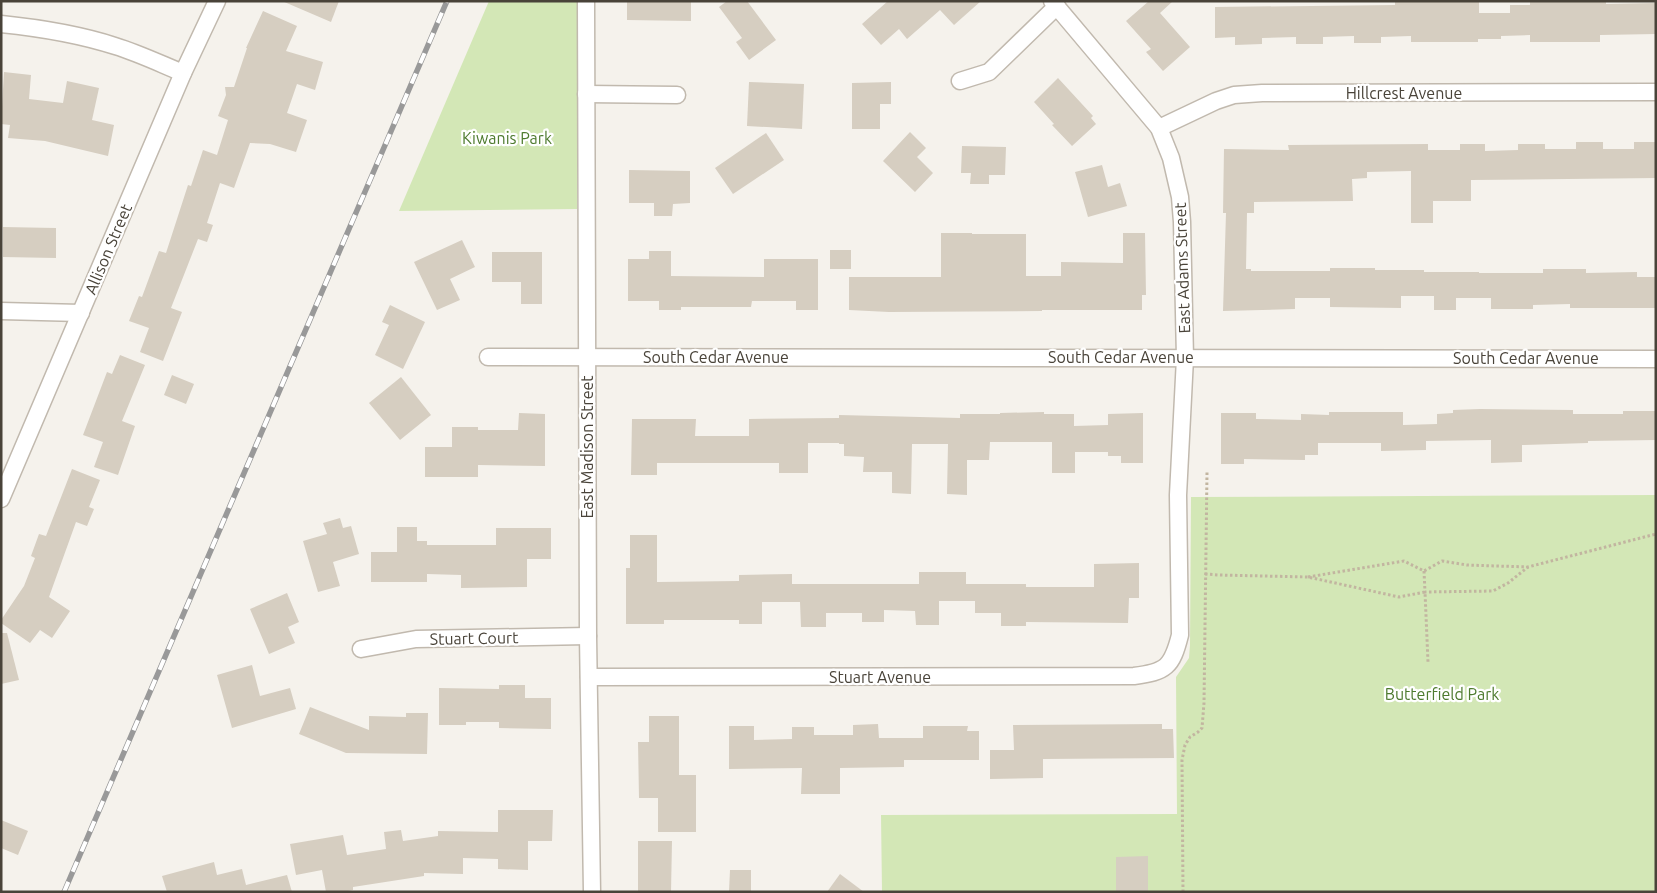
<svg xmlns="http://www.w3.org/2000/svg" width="1657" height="893" viewBox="0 0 1657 893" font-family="Ubuntu,sans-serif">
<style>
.green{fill:#d3e7b6}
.building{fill:#d6cec1}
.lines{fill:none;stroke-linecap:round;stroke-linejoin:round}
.street-casing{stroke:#c1b9ae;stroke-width:19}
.path{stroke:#c2b5a0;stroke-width:3;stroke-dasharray:2.5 2.5;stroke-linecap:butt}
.street{stroke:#fff;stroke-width:16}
.rail-casing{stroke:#999;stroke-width:5.5}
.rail{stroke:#fff;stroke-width:4;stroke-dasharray:11;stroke-linecap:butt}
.labels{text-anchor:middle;stroke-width:4.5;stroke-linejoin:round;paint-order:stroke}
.street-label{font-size:16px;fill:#494339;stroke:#fff}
.park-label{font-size:16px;fill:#4d7a2e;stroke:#fff}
</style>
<rect width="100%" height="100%" fill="#f5f2ec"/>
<g class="green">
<polygon points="489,1 577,1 577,209 399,211"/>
<polygon points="1656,495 1656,892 882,892 881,815 1177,814 1176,677 1189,658 1190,645 1191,497"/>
</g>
<g class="building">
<polygon points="282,1 339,1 331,22"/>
<polygon points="627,1 691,1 691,21 627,20"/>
<polygon points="727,1 747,1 776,40 749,60 736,42 742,38 719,7"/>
<polygon points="888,1 981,1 954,25 940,10 907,39 899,29 881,45 862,24"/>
<polygon points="1149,1 1173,1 1160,13 1190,47 1163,71 1146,52 1151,49 1126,21"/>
<polygon points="1395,1 1479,1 1479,13 1510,13 1510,5 1530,5 1530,1 1606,1 1606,4 1656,3 1656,34 1600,35 1600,42 1530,42 1530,35 1501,36 1501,39 1478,39 1478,42 1411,42 1411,36 1381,37 1381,43 1354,43 1354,36 1323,37 1323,44 1296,44 1296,37 1262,38 1262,44 1235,45 1235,37 1215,38 1215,7 1395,5"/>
<polygon points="263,11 297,26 286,51 323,62 315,90 297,84 287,113 307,120 296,152 270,144 250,143 234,188 220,183 207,223 213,225 207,242 198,239 171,308 182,312 163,361 140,352 149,328 129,321 139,296 142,297 159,251 166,253 188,185 191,186 203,150 217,155 228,120 218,116 226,95 225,87 234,87 247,48 246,48"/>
<polygon points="4,72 31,75 29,99 63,103 67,81 99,88 92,120 114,125 108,156 45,141 8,138 10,125 1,124"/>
<polygon points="1058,78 1093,116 1091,118 1096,124 1072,146 1052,125 1054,124 1034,102"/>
<polygon points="749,82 804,84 802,129 747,126"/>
<polygon points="891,82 891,104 880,104 880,129 852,129 852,83"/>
<polygon points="910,132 926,148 917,157 933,173 915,192 883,161"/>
<polygon points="766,133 784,160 733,194 715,168"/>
<polygon points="1576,142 1603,142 1603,149 1634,149 1634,142 1656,142 1656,178 1471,180 1471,201 1433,201 1433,223 1411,223 1411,171 1367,172 1367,178 1352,179 1353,201 1254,202 1254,213 1247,213 1246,269 1251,269 1251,271 1330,271 1330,268 1375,268 1375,270 1424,270 1424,272 1479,272 1479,273 1543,273 1543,269 1586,269 1586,273 1637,272 1637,277 1656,277 1656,308 1570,308 1570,304 1533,305 1533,309 1491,309 1491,298 1456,298 1456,310 1434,310 1434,296 1401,296 1401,308 1330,307 1330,298 1295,298 1295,309 1223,311 1226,213 1223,213 1224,149 1289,150 1288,145 1428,144 1428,150 1460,150 1460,144 1485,144 1485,151 1518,150 1518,144 1545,144 1545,149 1576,149"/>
<polygon points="962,146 1006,147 1005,175 989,175 989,184 970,184 971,173 961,173"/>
<polygon points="1102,165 1108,187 1120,183 1127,206 1088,217 1075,172"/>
<polygon points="629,170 690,171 690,203 673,204 672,216 654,216 654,203 629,203"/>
<polygon points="3,227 56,228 56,258 3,257"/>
<polygon points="941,233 972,233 972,234 1026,234 1026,276 1061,276 1061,262 1123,263 1123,233 1145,233 1146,295 1142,295 1142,310 1042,310 1042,311 889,312 849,310 849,277 941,277"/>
<polygon points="462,240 475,267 450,279 460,300 437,310 414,262"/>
<rect x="830" y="250" width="21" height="19"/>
<polygon points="649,251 671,251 671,276 764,277 764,259 818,259 818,310 796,310 796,301 752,301 751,307 681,307 681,310 659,310 659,301 628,301 628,259 649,259"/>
<polygon points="492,252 542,252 542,304 521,304 521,282 492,282"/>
<polygon points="390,305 425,322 403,369 375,355 389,325 382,322"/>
<polygon points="120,355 145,365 122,421 135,426 118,475 94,467 103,442 83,435 107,372 112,374"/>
<polygon points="172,375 194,384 186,404 164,395"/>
<polygon points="401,377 431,415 400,440 369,403"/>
<polygon points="1480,409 1573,410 1573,414 1623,414 1623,411 1656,411 1656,440 1588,441 1588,443 1522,445 1522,462 1491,463 1491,440 1426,441 1426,450 1381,451 1381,443 1318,443 1318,455 1305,455 1305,460 1244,459 1244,464 1221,464 1221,413 1256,413 1256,419 1301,420 1301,414 1329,415 1329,412 1403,412 1403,425 1437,424 1437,414 1453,413 1453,410"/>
<polygon points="1044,412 1044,414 1074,414 1074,426 1108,425 1108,414 1143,413 1143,463 1121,463 1121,456 1108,456 1108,452 1075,452 1075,473 1052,473 1052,442 990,442 989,460 967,460 967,495 947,494 948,444 912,444 911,494 892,493 892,472 863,472 864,457 844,456 844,444 839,444 839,443 808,443 808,473 779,473 779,463 657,463 657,475 631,475 632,419 696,419 695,436 749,436 749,419 839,418 839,415 960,418 960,414 1000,414 1000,413"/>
<polygon points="519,413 545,414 545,466 478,465 478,477 425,477 425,447 452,447 452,427 478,427 478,430 518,430"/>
<polygon points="72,469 100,480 89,507 94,509 87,526 76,522 49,597 70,611 52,638 40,630 30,643 1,623 1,620 24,586 35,558 31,556 39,534 46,536"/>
<polygon points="340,518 343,528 351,526 359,554 333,562 340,586 318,592 303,541 327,534 323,523"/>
<polygon points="397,527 417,527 417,541 427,541 427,545 496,545 496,528 551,528 551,559 527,559 527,587 461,588 461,575 427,574 427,582 371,582 371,552 397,552"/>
<polygon points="630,535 657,535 657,582 739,581 739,575 792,574 792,584 919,584 919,572 966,572 966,584 1026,584 1026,587 1094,587 1094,564 1139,563 1139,598 1129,598 1128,623 1026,622 1026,626 1001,626 1001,613 975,613 975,601 939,601 939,625 916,625 915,611 884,610 884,622 862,622 862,613 826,613 826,627 801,627 800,602 762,602 762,624 739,624 739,620 664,620 664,624 626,624 626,568 630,568"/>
<polygon points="287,593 299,622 288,627 295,643 269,654 250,609"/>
<polygon points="1,633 7,633 19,680 1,684"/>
<polygon points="252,665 260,696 290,688 296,709 232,728 217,675"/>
<polygon points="499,685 525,685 525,698 551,698 551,729 499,728 499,722 466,722 466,725 439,725 439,688 499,689"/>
<polygon points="310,707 369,730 369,716 406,717 406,713 428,713 427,754 346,753 299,734"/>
<polygon points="649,716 679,716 679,775 696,775 696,832 658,832 658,798 639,798 638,742 649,742"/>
<polygon points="878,724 879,738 923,738 923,726 968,726 967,731 979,731 979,760 904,760 904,767 840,768 840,794 801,794 802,768 729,769 729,726 754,726 754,740 792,739 792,727 814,727 814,735 853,735 853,725"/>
<polygon points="1162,724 1162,729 1173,729 1174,758 1043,759 1043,778 990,779 990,750 1014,750 1013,725"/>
<polygon points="498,810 553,810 552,841 528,841 528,870 498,869 498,859 463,858 463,874 424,873 424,876 353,887 353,890 343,892 326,892 322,870 296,875 290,844 343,835 347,855 386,849 384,832 401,830 403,841 438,836 438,831 498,832"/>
<polygon points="1,820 28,831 18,855 1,848"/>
<polygon points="638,841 672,841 671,892 638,892"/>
<polygon points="1148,856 1148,892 1116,892 1116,857"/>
<polygon points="214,862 217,875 242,869 246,885 287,875 292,892 167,892 162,876"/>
<polygon points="730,870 751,870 751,892 729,892"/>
<polygon points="840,874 864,892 827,892"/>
</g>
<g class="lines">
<g class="street-casing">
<g id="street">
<polyline points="586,1 588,636 592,892"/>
<path d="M1,24C40,28 78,34 115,46C138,53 161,64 183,73"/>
<polyline points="960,81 989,72 1057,6"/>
<polyline points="586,94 677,95"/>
<polyline points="1159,128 1216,101 1234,95 1262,93 1656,92"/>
<polyline points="1,311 81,313"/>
<polyline points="488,357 1656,359"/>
<polyline points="1,499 183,73 217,1"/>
<polyline points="361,649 416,639 588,636"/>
<path d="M589,677L1134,676C1166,672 1172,667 1180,635L1178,495L1185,358L1182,222L1180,197L1171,158L1159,128L1052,1"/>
</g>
</g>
<g class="path">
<polyline points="1424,571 1425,592 1493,591 1508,583 1528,567"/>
<polyline points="1205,574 1219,575 1308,577 1399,597 1425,592 1428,662"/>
<polyline points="1308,577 1404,561 1424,571 1442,561 1467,565 1528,567 1656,534"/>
<polyline points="1183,892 1182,760 1185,745 1190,737 1198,732 1202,728 1204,703 1207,472"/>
</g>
<use href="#street" class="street"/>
<g class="rail-casing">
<polyline id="rail" points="64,892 447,1"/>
</g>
<use href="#rail" class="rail"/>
</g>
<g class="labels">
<g class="street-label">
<text x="1404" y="99">Hillcrest Avenue</text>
<text transform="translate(108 249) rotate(-67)" y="6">Allison Street</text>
<text transform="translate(1182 268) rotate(-92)" y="6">East Adams Street</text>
<text x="716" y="363">South Cedar Avenue</text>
<text x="1121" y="363">South Cedar Avenue</text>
<text x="1526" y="364">South Cedar Avenue</text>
<text transform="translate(587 447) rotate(-90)" y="6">East Madison Street</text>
<text transform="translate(474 638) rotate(-1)" y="6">Stuart Court</text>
<text x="880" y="683">Stuart Avenue</text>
</g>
<g class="park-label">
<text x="507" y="144">Kiwanis Park</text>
<text x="1442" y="700">Butterfield Park</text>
</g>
</g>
<rect width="1657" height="893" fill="none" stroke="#494339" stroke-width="5"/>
</svg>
